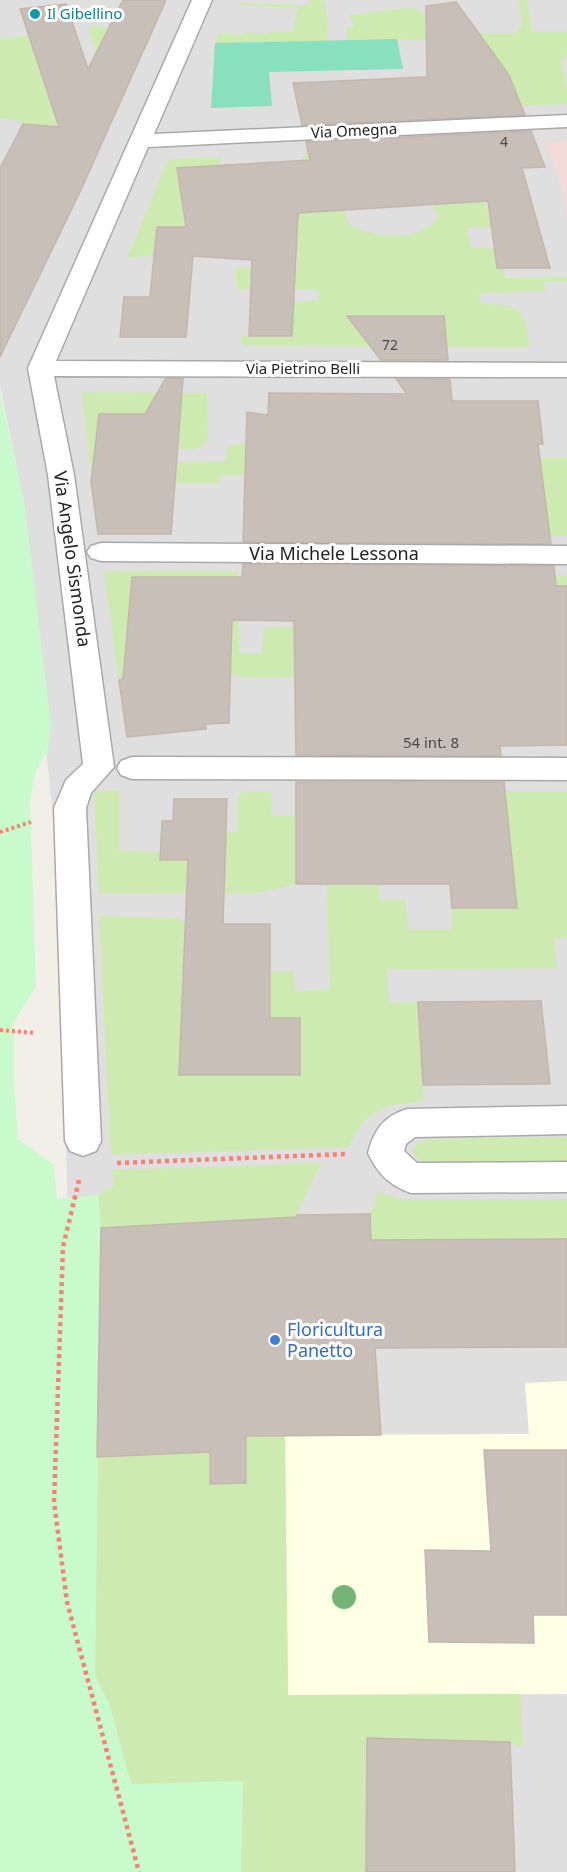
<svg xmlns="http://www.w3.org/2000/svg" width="567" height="1872" viewBox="0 0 567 1872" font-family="'Noto Sans',sans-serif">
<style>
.residential{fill:#e0dfdf}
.commercial{fill:#f2dad9}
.education{fill:#ffffe5}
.grass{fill:#cdebb0}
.park{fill:#c8facc}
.pitch{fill:#88e0be}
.building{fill:#c7bfb8;stroke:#c4b6ab;stroke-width:1.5}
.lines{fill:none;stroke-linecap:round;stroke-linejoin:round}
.minor-casing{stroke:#a9a9a9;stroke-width:3}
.path-far1{stroke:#fa8072;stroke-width:4;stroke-dasharray:3 3;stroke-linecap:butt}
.path{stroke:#fa8072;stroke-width:4.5;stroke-dasharray:4 4;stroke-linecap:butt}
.minor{fill:#fff;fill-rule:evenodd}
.tree{fill:#74b475}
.culture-dot{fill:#0f9aa8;stroke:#fff;stroke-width:2}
.shop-dot{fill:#3f7fe0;stroke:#fff;stroke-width:2}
.labels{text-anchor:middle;stroke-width:6;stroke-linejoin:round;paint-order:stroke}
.far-number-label{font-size:14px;fill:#4b4948}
.far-culture-label{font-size:15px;fill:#0d838f;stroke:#fff;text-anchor:start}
.far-street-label{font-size:15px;fill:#222;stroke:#fff}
.number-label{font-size:15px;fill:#4b4948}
.street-label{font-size:18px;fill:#222;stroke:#fff}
.shop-label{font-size:18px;fill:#366cbe;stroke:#fff;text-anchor:start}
</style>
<rect width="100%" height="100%" fill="#f2efe9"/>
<polygon class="residential" points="0,0 567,0 567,1872 130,1872 79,1646 59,874 16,463 0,386"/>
<polygon class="commercial" points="567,141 567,221 561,185 545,142"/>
<polygon class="education" points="567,1381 567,1694 288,1695 285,1435 529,1434 525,1383"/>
<g class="grass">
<polygon points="311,0 323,0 326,6 328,41 215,43 218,33 244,35 246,32 269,34 270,31 292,32 298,8 240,5 241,3 305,5 311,2"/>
<polygon points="519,0 527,0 532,31 567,31 567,54 561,61 567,90 567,104 522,106 515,90 509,90 493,53 479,33 515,33 522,26"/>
<polygon points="417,7 426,19 426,31 439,39 348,41 346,28 354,26 349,15"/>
<polygon points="93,26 154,31 143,54 98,58 88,30"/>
<polygon points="29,36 41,73 60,71 48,95 121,102 107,131 23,124 17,120 0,118 0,39"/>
<path d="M368,150L344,210L349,225C376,238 415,243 438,219L420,164L472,154L487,210L534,209L537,228H466L472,248H501L505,278L567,277V282H544L545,292L479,293L481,304C521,304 526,307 529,347L242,346L241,336H292V302L319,300L318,290H237L236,268L297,269V229L158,227L154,255L127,258L168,159L222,157L219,165L177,168L182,197L298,165L306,153Z"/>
<polygon points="82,392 207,393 208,439 203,446 195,449 145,451 145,462 226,461 227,445 250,444 310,475 220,475 219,483 92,483"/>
<polygon points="425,394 452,394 457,444 514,457 567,458 567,536 465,535"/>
<polygon points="104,571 238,572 239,653 261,653 264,627 335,627 479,574 567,575 567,586 339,675 262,678 196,673 119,680"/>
<polygon points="119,790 119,850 161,853 160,860 224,860 226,832 237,832 238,799 242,791 272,791 271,816 295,816 296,884 254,894 99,893 94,791"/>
<path d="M445,791H567V938L554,939L557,968L387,970L389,1003L418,1002L424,1102C386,1103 365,1109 349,1147L111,1155L99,916L178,918L186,924L184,957H270V971H294L295,991L330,989L327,884H379L380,901L405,899L409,929H452V908L517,907L506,807Z"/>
<polygon points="567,1137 567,1162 425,1163 416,1157 413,1150 417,1143 428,1139"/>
<polygon points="321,1163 297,1215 299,1295 285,1436 288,1695 521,1694 523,1747 510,1742 367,1738 366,1872 241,1872 243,1781 131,1784 110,1706 95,1676 101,1228 98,1195 114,1185 112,1170"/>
<polygon points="378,1192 401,1199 567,1199 567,1239 419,1240 425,1348 375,1348 370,1214"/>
</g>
<polygon class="park" points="0,393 24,499 51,726 48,749 35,774 30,801 36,986 14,1022 14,1081 18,1139 54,1165 57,1199 98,1195 101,1228 95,1676 110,1706 131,1784 243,1781 241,1872 0,1872"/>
<polygon class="pitch" points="397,39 403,69 269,72 272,106 211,108 215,43"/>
<g class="building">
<polygon points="123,0 166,0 80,192 0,357 0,168 23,124 59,127 20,9 66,4 88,69"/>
<polygon points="456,2 509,75 525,115 302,125 293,83 427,77 426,6"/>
<polygon points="531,131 545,167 522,168 550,268 497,268 488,201 298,213 292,336 249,336 252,260 193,256 186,337 120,337 124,297 150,297 157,227 186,227 177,168 310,160 306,142"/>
<polygon points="347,316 444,316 448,360 381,360"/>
<polygon points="166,378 183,378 171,534 98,534 91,482 99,414 145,414"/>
<polygon points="396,379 450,379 452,401 538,401 543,444 538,444 551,544 243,542 247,412 268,415 269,393 407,394"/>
<polygon points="243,564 554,566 556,586 567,586 567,745 500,746 501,756 296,755 294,621 232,620 229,723 205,724 206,729 127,737 119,680 123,679 132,577 242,577"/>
<polygon points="296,782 504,782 517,908 452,908 450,884 296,884"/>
<polygon points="174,799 227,799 223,924 270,924 270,1018 300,1018 300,1075 179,1075 188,860 160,860 162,821 173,821"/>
<polygon points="541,1001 550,1084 423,1085 418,1002"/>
<polygon points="370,1214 371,1240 567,1239 567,1347 375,1348 381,1435 246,1436 246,1483 210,1484 210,1452 97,1457 101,1228 297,1217 297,1215"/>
<polygon points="484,1450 567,1450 567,1615 533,1615 534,1643 429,1642 425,1550 491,1551"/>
<polygon points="367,1738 510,1742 515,1872 366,1872"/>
</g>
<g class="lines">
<g class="minor-casing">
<g id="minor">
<polygon points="192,0 212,0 154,134 567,115 567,127 148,147 56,361 567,363 567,377 54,376 74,475 114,767 91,793 86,808 101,1141 96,1151 83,1156 70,1151 65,1141 54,808 66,780 83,764 48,475 28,368"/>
<polygon points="101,543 567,546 567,564 101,561 91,558 87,552 91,546"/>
<polygon points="132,757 567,758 567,780 132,779 121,775 117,768 121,761"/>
<path d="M567,1106V1134L415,1137L406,1144L404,1151L417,1163L567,1162V1192L411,1193C389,1185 378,1174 368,1153C374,1130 384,1116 407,1109Z"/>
</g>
</g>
<g class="path-far1">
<polyline points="0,832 31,822"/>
<polyline points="0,1030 35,1033"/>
</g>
<g class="path">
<polyline points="117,1163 347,1154"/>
<polyline points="79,1180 63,1247 54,1502 67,1602 139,1872"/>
</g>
<use href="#minor" class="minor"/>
</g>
<circle class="tree" cx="344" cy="1597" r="12"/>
<circle class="culture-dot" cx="35" cy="14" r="6"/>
<circle class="shop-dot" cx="275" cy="1340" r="6"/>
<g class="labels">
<g class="far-number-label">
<text x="504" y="147">4</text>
<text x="390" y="350">72</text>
</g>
<g class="far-culture-label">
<text x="47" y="19">Il Gibellino</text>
</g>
<g class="far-street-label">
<text transform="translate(354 131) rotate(-3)" y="5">Via Omegna</text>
<text x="303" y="374">Via Pietrino Belli</text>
</g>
<g class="number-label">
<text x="431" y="748">54 int. 8</text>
</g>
<g class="street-label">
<text x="334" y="560">Via Michele Lessona</text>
<text transform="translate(72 559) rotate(82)" y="6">Via Angelo Sismonda</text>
</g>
<g class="shop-label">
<text x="287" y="1336">Floricultura<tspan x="287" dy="21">Panetto</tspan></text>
</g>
</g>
</svg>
